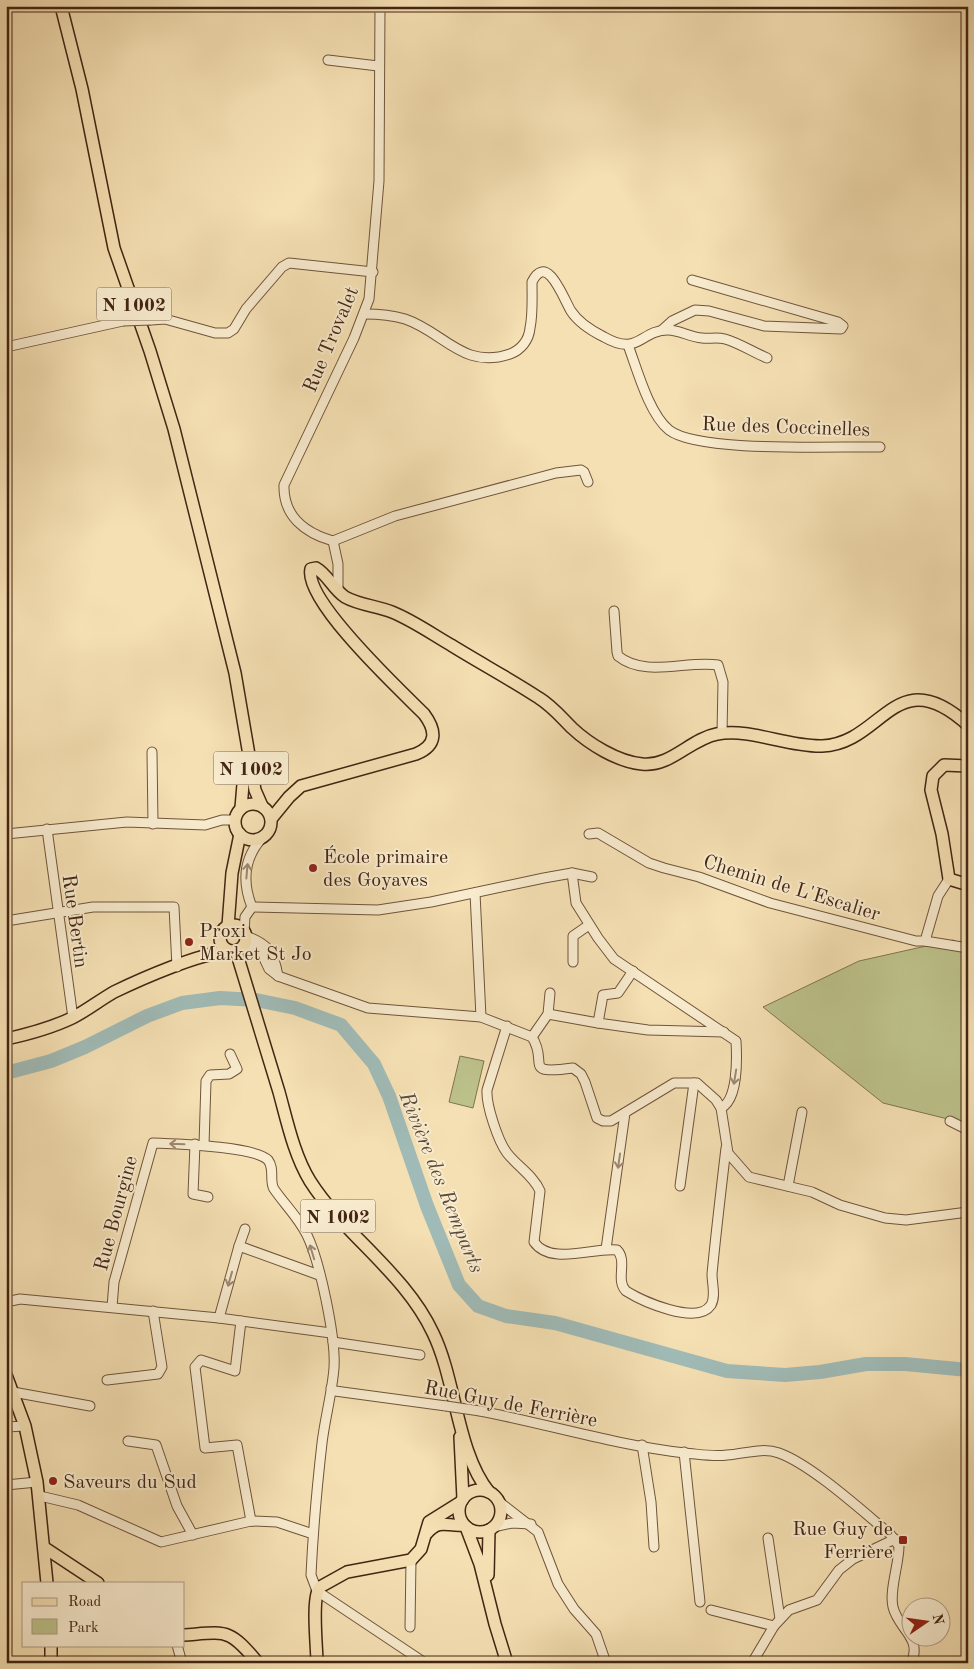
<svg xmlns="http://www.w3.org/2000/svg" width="974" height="1669" viewBox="0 0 974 1669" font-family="'Old Standard TT',serif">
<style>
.green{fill:#bdc28b;stroke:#80744f}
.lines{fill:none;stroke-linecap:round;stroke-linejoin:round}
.river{stroke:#a0bbb7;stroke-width:14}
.minor-casing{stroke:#70543b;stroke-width:11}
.major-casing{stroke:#432513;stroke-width:14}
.minor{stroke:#f8ebce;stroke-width:9}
.major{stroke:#f5e0b3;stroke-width:11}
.minor-bridge-casing{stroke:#70543b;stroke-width:11;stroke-linecap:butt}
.minor-bridge{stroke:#f8ebce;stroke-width:9}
.oneway{stroke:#9e8870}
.poi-dot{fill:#8f2418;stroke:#f8ebce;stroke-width:2}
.labels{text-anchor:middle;stroke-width:4;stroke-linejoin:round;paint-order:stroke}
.shield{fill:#f8ebce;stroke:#79604b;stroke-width:1}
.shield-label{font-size:19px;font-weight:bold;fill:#432513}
.street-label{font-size:20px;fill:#432513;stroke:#f8ebce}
.poi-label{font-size:20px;fill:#432513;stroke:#f8ebce;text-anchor:start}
.water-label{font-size:21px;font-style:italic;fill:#5a4a3c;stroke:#f8ebce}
</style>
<rect width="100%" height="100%" fill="#f5e0b3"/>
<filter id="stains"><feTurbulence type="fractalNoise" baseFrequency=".004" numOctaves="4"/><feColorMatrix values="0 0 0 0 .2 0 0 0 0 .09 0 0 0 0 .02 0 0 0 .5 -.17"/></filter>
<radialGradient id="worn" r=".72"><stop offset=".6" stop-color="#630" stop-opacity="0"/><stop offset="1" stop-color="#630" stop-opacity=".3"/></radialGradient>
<g class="green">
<polygon points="953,940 968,948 968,1124 883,1103 763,1007 859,961"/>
<polygon points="460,1056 484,1061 473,1108 449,1102"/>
</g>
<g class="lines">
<polyline class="river" points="6,1073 51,1061 85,1047 147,1016 182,1003 220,998 256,1000 295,1008 341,1025 374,1064 389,1096 427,1206 459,1285 478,1306 506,1316 555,1323 727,1371 785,1375 820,1372 866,1364 905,1364 968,1370"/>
<g class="minor-casing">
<g id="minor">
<polyline points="328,60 378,66"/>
<path d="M364,314C378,314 392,315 405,319C444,332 463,370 510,354C521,350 529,340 530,328C533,314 532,297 532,282C547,251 564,300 571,311C578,322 592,331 604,337C639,357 640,330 668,330C679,330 690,337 702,338C709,339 717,337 725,339C739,343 753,352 767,358"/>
<polyline points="151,320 165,319 215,333 228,333 234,329 246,309 282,267 289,263 373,272"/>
<polyline points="662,330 672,321 695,310 709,311 764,326 841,329 843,326 838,322 692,280"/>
<path d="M628,345C637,369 649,414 669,430C698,453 837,446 880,447"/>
<polyline points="6,347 123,321"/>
<polyline points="333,541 395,516 556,473 581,470 584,472 588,482"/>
<path d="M338,591V564L333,541C305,533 283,516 284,485L354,338L369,299L379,181L380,6"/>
<path d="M614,611L617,652L618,656C645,678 687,660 718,665L723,682L722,733"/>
<polyline points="152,752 153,824"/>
<polyline points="47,829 73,1018"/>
<polyline points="6,834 127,822 205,825 222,820 235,820"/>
<polyline points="589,834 598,833 649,863 664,868 699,877 770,903 916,941 925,941 938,896 949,879"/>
<path d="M572,873L576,903L598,938L614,959L736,1041C737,1058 738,1100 721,1108"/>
<polyline points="475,893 481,1017"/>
<polyline points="252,907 378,910 431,902 544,878 572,873 592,877"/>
<path d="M252,907C242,882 244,858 262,838"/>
<polyline points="6,921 93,907 174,907 177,967"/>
<polyline points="244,932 245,917 252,907"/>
<path d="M246,936C268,944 274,952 278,976"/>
<polyline points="925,941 968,948"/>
<path d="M244,945L260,950L269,969L278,976L368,1008L481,1017L532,1037C549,1063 521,1075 573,1068L581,1074L585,1082L597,1118L603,1121H611L674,1083H697L716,1100L721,1108L728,1153L749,1177L812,1192L840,1205L885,1218L906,1220L968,1212"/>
<polyline points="573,962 573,936 589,925"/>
<polyline points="633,971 618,993 603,995 598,1023 648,1030 724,1032"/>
<polyline points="548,1014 598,1023"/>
<path d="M507,1026L487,1090C486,1105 498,1141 507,1153C517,1166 534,1176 540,1191L534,1242C551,1266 593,1247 617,1250C628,1261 615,1280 626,1291C642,1301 697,1326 711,1305C716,1296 712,1284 712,1274C716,1232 721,1190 726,1148"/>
<polyline points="532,1037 548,1014 550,993"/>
<polyline points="950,1121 968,1130"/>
<polyline points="195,1144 193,1194 208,1197"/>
<polyline points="204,1145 206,1081 210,1075 229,1074 237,1069 230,1054"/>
<polyline points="680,1186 694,1083"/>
<polyline points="788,1186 802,1112"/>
<polyline points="239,1246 245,1229"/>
<polyline points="606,1249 625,1113"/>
<polyline points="6,1302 20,1299 219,1318 331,1333"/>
<path d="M112,1307L114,1282L153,1143C174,1144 254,1146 268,1160C275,1169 269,1181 274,1189C285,1205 298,1217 307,1235C320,1262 336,1338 334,1368C332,1393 325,1418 322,1443C317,1487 313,1531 311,1575L317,1591L425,1663"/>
<polyline points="219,1318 239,1246 319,1275"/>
<polyline points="241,1321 235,1371 201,1360 195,1367 205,1448 237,1445 251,1521"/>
<polyline points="333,1342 420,1355"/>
<polyline points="107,1380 158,1374 162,1367 153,1311"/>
<polyline points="331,1388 335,1391 446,1406"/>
<polyline points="13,1392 90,1406"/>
<path d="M480,1411C548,1424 615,1445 685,1453C698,1454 713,1457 727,1455C744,1454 762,1447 779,1453C812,1465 862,1511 890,1534L899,1546C899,1564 889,1591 893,1607C898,1629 923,1638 911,1663"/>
<polyline points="6,1427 25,1426"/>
<polyline points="128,1441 156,1445 177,1506 193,1535"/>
<polyline points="642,1445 651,1502 654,1547"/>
<polyline points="684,1452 700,1602"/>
<polyline points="6,1485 37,1482"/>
<polyline points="40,1496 78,1505 161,1542 251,1521 277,1522 313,1534"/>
<polyline points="498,1501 538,1532 558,1584 574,1609 596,1634 606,1663"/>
<polyline points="493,1527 512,1523 531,1524"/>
<polyline points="768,1538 780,1619"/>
<polyline points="711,1610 774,1626"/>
<polyline points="410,1627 411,1560"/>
<polyline points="177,1645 182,1663"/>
<polyline points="752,1663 774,1626 789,1610 817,1600 839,1570 853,1559 895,1539"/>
</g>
</g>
<g class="major-casing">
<g id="major">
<polyline points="61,6 82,89 114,248 150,351 174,429 235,673 255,790 262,806"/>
<polyline points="968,766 944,765 933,776 931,790 942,834 949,879 962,883 968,880"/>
<circle cx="253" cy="822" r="18"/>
<polyline points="241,808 245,761"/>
<path d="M271,819L289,797L301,786L416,754C438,745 436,730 424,714C401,691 303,600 311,569L316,568C328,575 333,589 345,597C359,605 377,606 392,612C412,620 432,634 451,645C480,663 510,679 539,698C552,706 561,717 572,728C589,744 618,762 642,764C671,767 690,739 717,734C751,728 787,747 822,746C883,744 895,659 968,725"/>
<circle cx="233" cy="938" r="13"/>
<polyline points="228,926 232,873 240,834"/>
<path d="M236,951C250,998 265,1045 279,1092C287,1121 294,1155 310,1181C345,1236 405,1273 433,1333C456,1380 457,1453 489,1492"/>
<path d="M6,1039C29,1034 51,1028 72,1018C86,1011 100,1000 114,992C143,978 198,954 229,951"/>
<polyline points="6,1375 25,1426 37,1482 47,1583"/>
<polyline points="460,1437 463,1499"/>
<circle cx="480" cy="1511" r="21"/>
<polyline points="466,1527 480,1564 495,1624 507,1663"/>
<path d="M427,1533C440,1518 447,1527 464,1525"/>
<polyline points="45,1548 98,1583"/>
<polyline points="488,1575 489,1530"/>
<path d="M184,1635C227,1632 229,1628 258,1663"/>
<polyline points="51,1645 51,1663"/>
<path d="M317,1663C317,1647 311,1597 320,1587L347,1572L411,1560L421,1549L429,1522L461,1502"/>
</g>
</g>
<use href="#minor" class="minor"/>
<use href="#major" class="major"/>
<g class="minor-bridge-casing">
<g id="minor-bridge">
<polyline points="123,321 151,320"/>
<polyline points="446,1406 480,1411"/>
</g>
</g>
<use href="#minor-bridge" class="minor-bridge"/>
</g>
<defs><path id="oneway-shaft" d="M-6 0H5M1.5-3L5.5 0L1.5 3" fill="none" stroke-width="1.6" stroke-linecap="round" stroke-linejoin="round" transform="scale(1.25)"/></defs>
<g class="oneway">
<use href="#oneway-shaft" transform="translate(247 871) rotate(-85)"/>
<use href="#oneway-shaft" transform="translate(735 1077) rotate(99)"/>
<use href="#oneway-shaft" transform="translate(177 1144) rotate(-178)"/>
<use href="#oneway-shaft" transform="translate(619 1161) rotate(98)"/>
<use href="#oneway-shaft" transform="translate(312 1252) rotate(-107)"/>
<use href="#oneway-shaft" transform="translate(230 1279) rotate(106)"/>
</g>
<g class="poi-dot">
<circle cx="313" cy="868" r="5"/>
<circle cx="189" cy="942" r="5"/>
<circle cx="53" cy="1481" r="5"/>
<rect x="898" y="1535" width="10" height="10" rx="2.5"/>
</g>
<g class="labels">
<g class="shield">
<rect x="96.5" y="287.5" width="75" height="33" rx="4"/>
<rect x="213.5" y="751.5" width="75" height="33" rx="4"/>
<rect x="300.5" y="1199.5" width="75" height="33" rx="4"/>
</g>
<g class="shield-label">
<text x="134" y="311">N 1002</text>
<text x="251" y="775">N 1002</text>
<text x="338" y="1223">N 1002</text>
</g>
<g class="street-label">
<text transform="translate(330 339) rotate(-67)" y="7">Rue Trovalet</text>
<text transform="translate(786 426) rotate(2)" y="7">Rue des Coccinelles</text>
<text transform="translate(792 887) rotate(17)" y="7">Chemin de L'Escalier</text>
<text transform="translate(76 921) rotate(82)" y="7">Rue Bertin</text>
<text transform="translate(115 1213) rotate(-75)" y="7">Rue Bourgine</text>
<text transform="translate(511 1403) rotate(11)" y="7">Rue Guy de Ferrière</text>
</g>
<g class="poi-label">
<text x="323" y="863">École primaire<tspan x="323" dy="23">des Goyaves</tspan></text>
<text x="199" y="937">Proxi<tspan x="199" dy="23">Market St Jo</tspan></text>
<text x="63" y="1488">Saveurs du Sud</text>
<text x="893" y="1535" text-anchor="end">Rue Guy de<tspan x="893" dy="23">Ferrière</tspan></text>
</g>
<g class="water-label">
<text transform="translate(442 1182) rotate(68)" y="7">Rivière des Remparts</text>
</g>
</g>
<rect width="974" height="1669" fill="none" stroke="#f5e0b3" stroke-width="25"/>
<rect x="8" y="8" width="959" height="1654" fill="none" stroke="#432513" stroke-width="2.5"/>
<rect x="12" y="12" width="949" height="1644" fill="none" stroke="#432513"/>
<rect x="22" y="1582" width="162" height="65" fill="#f8ebce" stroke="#b09c83"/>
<rect x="32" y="1598" width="25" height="8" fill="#f5e0b3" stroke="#b09c83"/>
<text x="68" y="1606" font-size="15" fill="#432513">Road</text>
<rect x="32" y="1619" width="25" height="15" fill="#bdc28b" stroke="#b09c83"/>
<text x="68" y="1632" font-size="15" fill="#432513">Park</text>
<g transform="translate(926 1622) rotate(77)"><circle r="24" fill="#f8ebce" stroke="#b09c83"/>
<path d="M0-4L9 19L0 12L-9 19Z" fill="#8f2418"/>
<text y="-8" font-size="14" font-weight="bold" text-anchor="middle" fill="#432513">N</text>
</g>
<rect width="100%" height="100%" filter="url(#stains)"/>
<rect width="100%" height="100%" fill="url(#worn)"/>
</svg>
